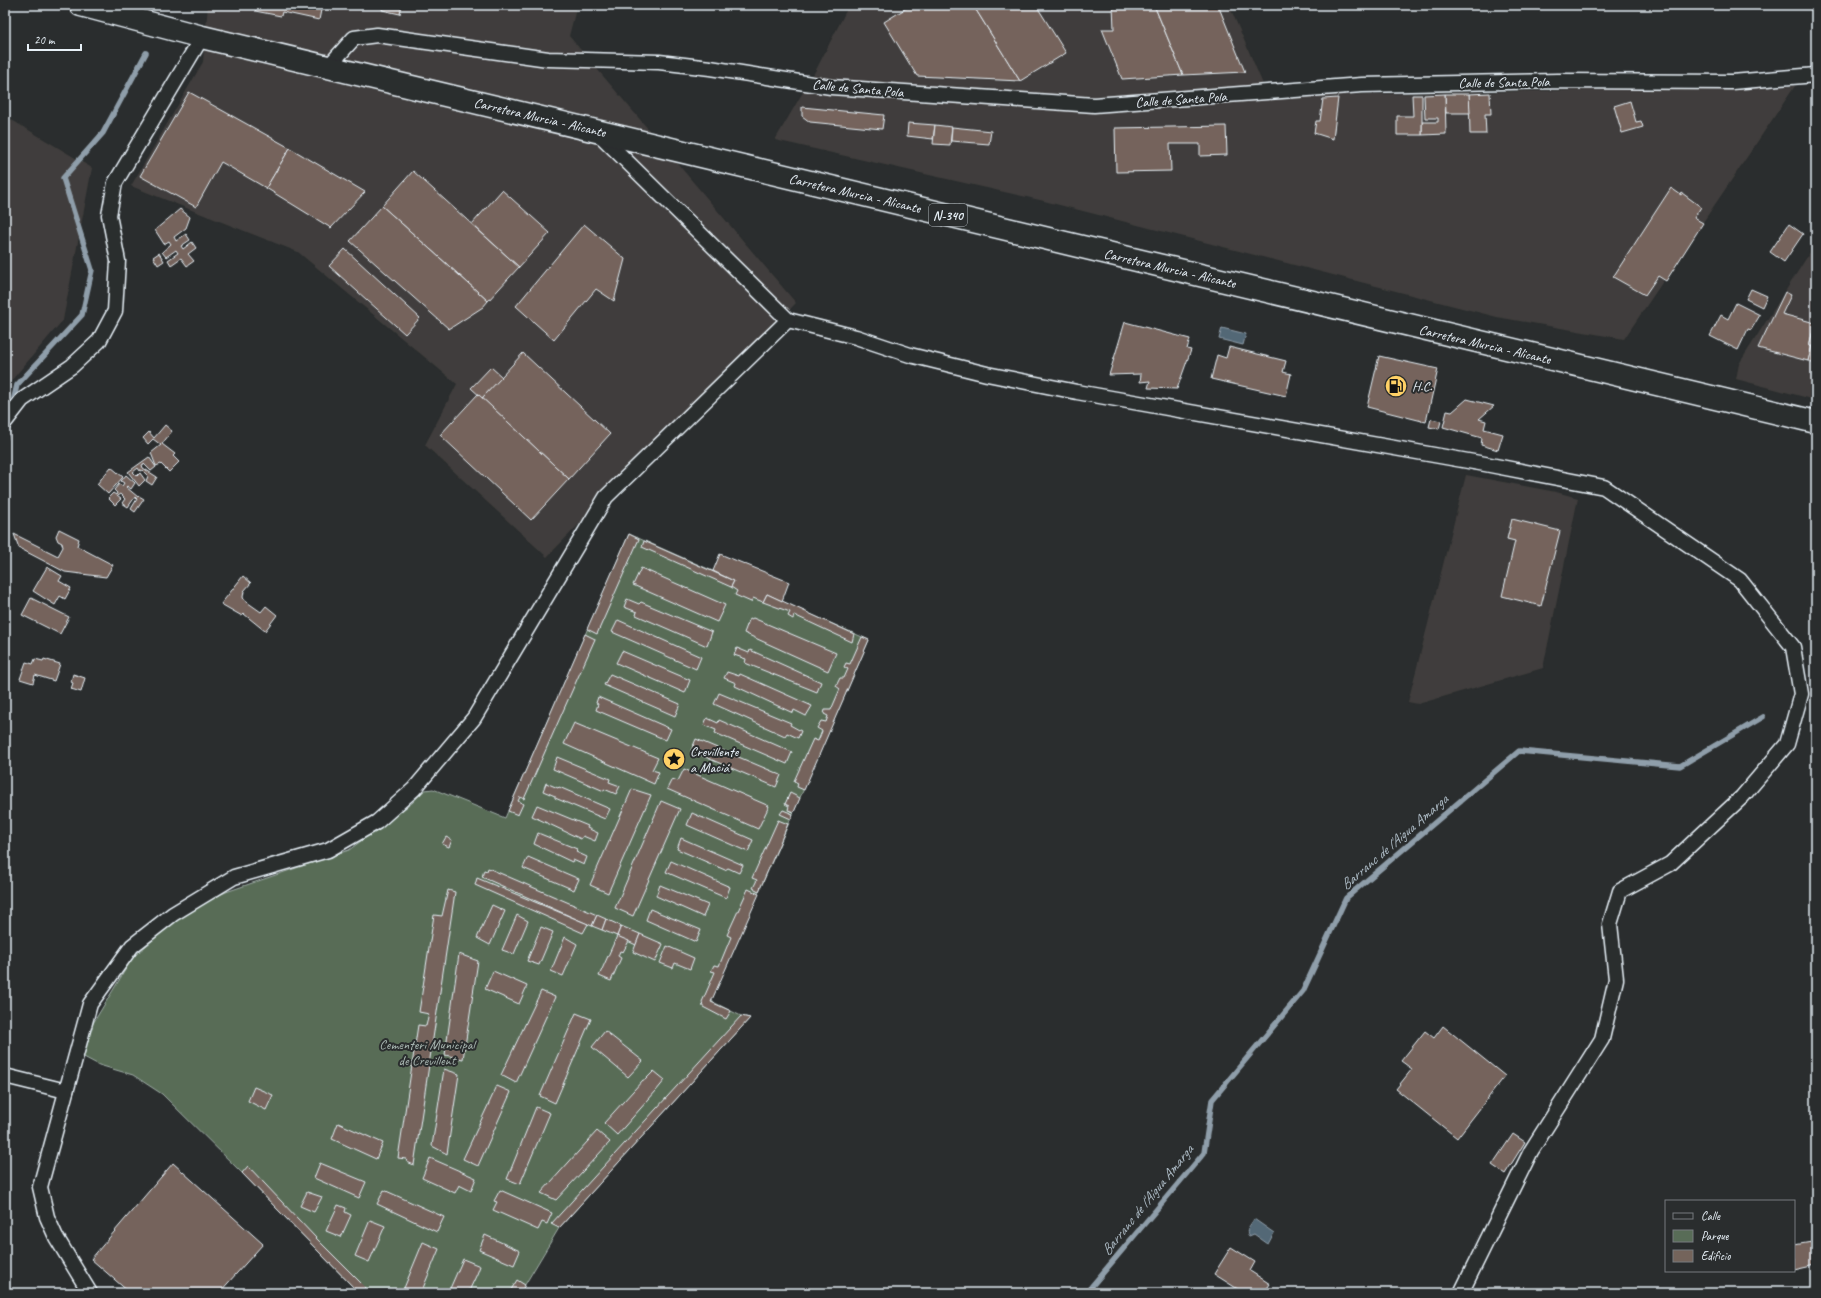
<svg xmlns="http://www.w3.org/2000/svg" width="1821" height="1298" viewBox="0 0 1821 1298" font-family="Caveat,sans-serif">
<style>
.built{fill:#403e3c}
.green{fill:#586c57;stroke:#a0aea8}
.water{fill:#536776;stroke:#8f9eaa}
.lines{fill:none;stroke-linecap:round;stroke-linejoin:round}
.stream{stroke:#8f9eaa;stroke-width:5.5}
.building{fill:#74645b;stroke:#e8f1f8}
.minor-casing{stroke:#e8f1f8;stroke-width:17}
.trunk-casing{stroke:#e8f1f8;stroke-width:25}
.minor{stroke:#2a2d2e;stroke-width:14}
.trunk{stroke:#2a2d2e;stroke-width:22}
.labels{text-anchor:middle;stroke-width:4;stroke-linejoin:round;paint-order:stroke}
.shield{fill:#2a2d2e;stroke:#afb6bb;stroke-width:1}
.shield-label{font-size:13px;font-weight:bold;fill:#e8f1f8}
.street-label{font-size:14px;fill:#e8f1f8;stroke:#2a2d2e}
.poi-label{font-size:14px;fill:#e8f1f8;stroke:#2a2d2e;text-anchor:start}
.park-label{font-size:14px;fill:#a7b5b0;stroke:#2a2d2e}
.water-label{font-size:15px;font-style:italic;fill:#acbac4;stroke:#2a2d2e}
</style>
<rect width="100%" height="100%" fill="#2a2d2e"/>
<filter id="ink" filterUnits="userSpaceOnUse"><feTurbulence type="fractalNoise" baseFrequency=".025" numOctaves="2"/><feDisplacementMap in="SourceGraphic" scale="8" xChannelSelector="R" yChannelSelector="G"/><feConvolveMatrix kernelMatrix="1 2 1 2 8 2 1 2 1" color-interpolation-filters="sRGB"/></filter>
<g filter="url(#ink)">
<g class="built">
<polygon points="208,5 577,5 569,36 796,303 547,557 425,445 457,384 298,252 131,186 203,62"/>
<polygon points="849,5 1229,5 1268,96 1795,86 1624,339 1497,317 1040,200 775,140 817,68"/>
<polygon points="5,116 92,168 63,320 5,388"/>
<polygon points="1816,243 1816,400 1736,379 1739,364"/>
<polygon points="1466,475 1556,492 1578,498 1543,668 1418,704 1408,702"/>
</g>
<polygon class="green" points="629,534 869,640 711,1001 741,1016 750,1018 559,1228 520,1293 359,1293 242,1173 162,1094 133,1075 99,1065 82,1056 89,1030 133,957 173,923 202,903 226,892 349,850 412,803 425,790 433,789 505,818"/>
<g class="water">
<polygon points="1222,328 1246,334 1243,345 1219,339"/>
<path d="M1254,1219L1274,1233L1268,1244L1254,1234L1249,1236C1244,1230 1251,1225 1254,1219Z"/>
</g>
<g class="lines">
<g class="stream">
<polyline points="12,406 17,385 82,315 92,270 63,178 103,133 146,53"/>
<polyline points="5,438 9,422"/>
<polyline points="1086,1293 1204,1153 1212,1100 1303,991 1346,898 1519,751 1680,766 1763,717"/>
</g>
</g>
<g class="building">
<polygon points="257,5 322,5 319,20 282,12 281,16 255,11"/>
<polygon points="383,5 402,5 400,14 382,10"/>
<polygon points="906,5 973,5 1020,81 917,76 884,22 908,7"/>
<polygon points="973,5 1036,5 1066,53 1020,81"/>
<polygon points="1113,5 1154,5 1183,75 1122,79 1102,29 1114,29"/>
<polygon points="1154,5 1218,5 1245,72 1183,75"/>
<polygon points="189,92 290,148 266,188 221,162 196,207 140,176"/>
<polygon points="1490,93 1491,114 1485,114 1486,134 1470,134 1469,94"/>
<polygon points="1445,94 1469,94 1470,113 1446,113"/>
<polygon points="1445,94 1446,134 1422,135 1422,122 1438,122 1438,118 1425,118 1424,95"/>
<polygon points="1412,95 1422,95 1422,135 1397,135 1397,116 1413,116"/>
<polygon points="1338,98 1333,139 1314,133 1316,121 1320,121 1323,99"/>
<polygon points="1630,101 1636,122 1641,121 1643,127 1622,133 1614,106"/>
<polygon points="802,107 884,115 882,129 810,122 802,116"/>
<polygon points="908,123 935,125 933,139 907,136"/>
<polygon points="935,125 952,127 950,145 933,144"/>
<polygon points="1226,126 1227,155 1200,156 1200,144 1170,144 1171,171 1116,172 1115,128"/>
<polygon points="952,127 991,131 989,144 951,141"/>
<polygon points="290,148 365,192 331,228 266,188"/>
<polygon points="413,171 519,267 488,301 382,206"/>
<polygon points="1671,188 1681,195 1682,193 1701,207 1694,218 1703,223 1666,281 1658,276 1645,295 1613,277"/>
<polygon points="502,190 550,233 519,267 472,224"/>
<polygon points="382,206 488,301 483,307 449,329 350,241"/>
<polygon points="180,209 190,217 186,228 174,237 176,241 186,234 190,240 181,246 183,249 192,242 196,248 188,254 194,261 187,266 181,258 171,265 168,260 178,253 176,250 166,257 162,252 171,244 169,241 164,244 155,230"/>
<polygon points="584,224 625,259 614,301 596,289 554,340 516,306"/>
<polygon points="1789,224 1803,234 1784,262 1770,252"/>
<polygon points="345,249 420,318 405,334 329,266"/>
<polygon points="159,253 164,261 158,265 153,257"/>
<polygon points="1751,289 1767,296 1762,307 1746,299"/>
<polygon points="1785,292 1791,295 1782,314 1815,323 1809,346 1812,346 1808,361 1758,348"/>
<polygon points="1736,303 1760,315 1751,330 1748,329 1738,350 1710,336 1721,315 1728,319"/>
<polygon points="1125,322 1190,339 1187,349 1191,350 1177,389 1148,388 1150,381 1140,382 1141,374 1109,375"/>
<polygon points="1815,323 1816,323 1816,363 1808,361 1812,346 1809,346"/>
<polygon points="1229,347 1286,361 1283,372 1291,374 1286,396 1211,379 1217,355 1226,358"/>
<polygon points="523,353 610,434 569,479 482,398"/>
<polygon points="1379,356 1438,369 1426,422 1367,407"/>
<polygon points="491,367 502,377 482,398 471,388"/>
<polygon points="478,394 569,479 531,520 440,435"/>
<polygon points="1467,399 1494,406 1479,419 1486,421 1484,429 1503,434 1498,450 1481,445 1482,438 1443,427 1447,411 1452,412"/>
<polygon points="1431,419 1441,421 1439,429 1429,427"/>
<polygon points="165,425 172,431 162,444 175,454 173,456 179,462 169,472 161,464 156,466 151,453 161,445 153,439 148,444 143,438 149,432 154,438"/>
<polygon points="149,457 156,467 151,471 144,464 142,465 143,468 157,477 152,485 146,481 148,476 142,470 140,471 138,468 133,472 137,476 140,473 145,480 139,486 128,472"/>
<polygon points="111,467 123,477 108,494 97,484"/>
<polygon points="126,475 135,483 131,489 127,486 126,487 138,497 139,496 144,499 135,512 131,509 137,499 135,497 128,507 122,503 125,499 120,494 117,496 121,499 115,505 108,498 113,493 116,495 117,493 114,490 119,484 122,486 124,483 121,481"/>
<polygon points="1512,519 1560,531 1541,606 1502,596 1515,541 1507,539"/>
<polygon points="59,529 79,539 77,546 113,565 106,577 65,572 19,548 14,534 58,556 63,547 62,543 58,541 56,536"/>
<polygon points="629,534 639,539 597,634 587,629"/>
<polygon points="644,541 734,581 731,587 642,547"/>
<polygon points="720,554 789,582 782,601 767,594 763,602 753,598 751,602 735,595 737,591 731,587 734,581 713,571"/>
<polygon points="47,567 62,576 59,581 71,588 65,599 60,596 55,605 33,591"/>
<polygon points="641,568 725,605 717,622 633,585"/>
<polygon points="243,576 251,583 244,591 243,597 244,600 261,612 266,606 277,615 265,631 244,614 242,616 221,604"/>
<polygon points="767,594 854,634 852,642 794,615 793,619 788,616 790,612 763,602"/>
<polygon points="31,598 69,617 60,634 22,615"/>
<polygon points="627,599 639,604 641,602 712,632 707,646 636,615 637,612 624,607"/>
<polygon points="753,618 836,653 828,671 744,633 749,620"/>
<polygon points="618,620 701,657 696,669 612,632"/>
<polygon points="585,634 595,639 524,799 520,797 518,801 523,804 518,815 508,811"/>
<polygon points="862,637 869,640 804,790 797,787 798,783 794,781 813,739 818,741 822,731 817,728 821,721 826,722 828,716 824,714 825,710 831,710 840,689 836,686 840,678 844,678 848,669 844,667 846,663 850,664"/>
<polygon points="737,648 749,653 750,650 821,682 817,692 745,663 746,659 734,655"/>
<polygon points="622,651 690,680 685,693 616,663"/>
<polygon points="35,659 43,661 44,659 60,664 54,681 35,675 33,683 20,679 26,662 33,664"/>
<polygon points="727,672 739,676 740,674 812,706 806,716 794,710 793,713 735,686 736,683 724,678"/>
<polygon points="73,674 85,678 81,692 71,689 73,683 71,682"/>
<polygon points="610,674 680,704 675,716 604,685"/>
<polygon points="719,693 791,723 790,725 801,731 798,738 787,733 785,736 714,704"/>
<polygon points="598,697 671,729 666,740 596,710 598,704 596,703"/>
<polygon points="707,718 718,723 719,720 792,752 787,764 715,733 716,730 704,725"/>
<polygon points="574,723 658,758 652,770 659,772 654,784 564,744"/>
<polygon points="696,739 781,775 776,787 691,751"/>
<polygon points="557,757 610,779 609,782 620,786 616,794 604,789 604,791 553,769"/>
<polygon points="684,769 769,806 758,829 667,789 672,779 678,781"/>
<polygon points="546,783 558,788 559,787 610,809 605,819 555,798 555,796 543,791"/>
<polygon points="632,789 651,795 608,893 590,885"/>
<polygon points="790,793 800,798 794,812 788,810 789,806 785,804"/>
<polygon points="661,801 680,809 633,916 615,908"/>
<polygon points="537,805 588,826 587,828 598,833 595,841 583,836 581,839 532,816"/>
<polygon points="783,810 793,814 791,819 780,814"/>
<polygon points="692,813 753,840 748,852 687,825"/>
<polygon points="778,820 788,824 759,891 753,888 757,880 752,878"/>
<polygon points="538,833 577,849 576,852 587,857 584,865 573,860 572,862 534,844"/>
<polygon points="446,837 452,840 449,847 442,844"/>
<polygon points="681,838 743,865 739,873 728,868 725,870 677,849"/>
<polygon points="528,857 579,879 574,890 523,868"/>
<polygon points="671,861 730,887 726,898 666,872"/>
<polygon points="488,868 597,915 592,926 482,877 484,870 487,871"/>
<polygon points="477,878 588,924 583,933 475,885"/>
<polygon points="660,885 708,905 703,917 656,896"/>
<polygon points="748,889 759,894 711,1002 731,1011 726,1019 703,1007 702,1002 715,972 711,971 714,965 719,966 731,937 727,935"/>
<polygon points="448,890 455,892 414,1165 407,1162 406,1159 398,1158 418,1025 426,1026 429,1014 419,1012 434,915 442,916"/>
<polygon points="492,905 505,911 490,945 477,938"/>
<polygon points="650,909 701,930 696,942 646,920"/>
<polygon points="517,915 528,921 514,954 502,950"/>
<polygon points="597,915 606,919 602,930 592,926"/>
<polygon points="606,919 621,926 617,936 602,930"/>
<polygon points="621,926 640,934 636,945 617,936"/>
<polygon points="541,927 553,932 539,965 527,961"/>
<polygon points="640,934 663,944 655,962 633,952"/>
<polygon points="617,936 629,941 623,952 620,951 618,956 621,958 611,981 599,976"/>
<polygon points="565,937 577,944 563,976 551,971"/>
<polygon points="667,946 694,958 690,969 675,963 673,968 660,963"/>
<polygon points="459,954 478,961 463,1059 445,1055"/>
<polygon points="493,971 527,986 519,1004 485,989"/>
<polygon points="541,991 555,997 516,1083 501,1075"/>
<polygon points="576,1013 591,1019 555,1103 540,1096"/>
<polygon points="741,1016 750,1018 559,1228 551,1224"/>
<polygon points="1443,1026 1505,1076 1457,1138 1396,1089 1412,1069 1401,1061 1425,1031 1434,1038"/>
<polygon points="605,1031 643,1061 628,1077 592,1047"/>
<polygon points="444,1069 459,1074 447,1154 432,1146"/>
<polygon points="654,1071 665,1080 656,1091 617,1135 604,1123 643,1080 645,1080"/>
<polygon points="497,1086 511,1092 478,1166 463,1159"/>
<polygon points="254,1087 273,1095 266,1110 248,1101"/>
<polygon points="536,1107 550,1113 520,1184 507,1179"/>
<polygon points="338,1123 383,1143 376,1159 332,1139"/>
<polygon points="597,1131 610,1142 556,1200 541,1193"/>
<polygon points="1513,1134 1525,1142 1505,1174 1492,1165"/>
<polygon points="430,1158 476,1178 471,1191 459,1185 455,1193 422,1178"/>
<polygon points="173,1163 263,1244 219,1293 130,1293 91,1259"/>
<polygon points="320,1163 366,1182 359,1198 314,1178"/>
<polygon points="248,1166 315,1237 371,1293 359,1293 242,1173"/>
<polygon points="384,1190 444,1217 437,1232 377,1204"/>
<polygon points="500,1190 552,1213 547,1224 542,1222 538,1230 493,1210 497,1202 494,1201"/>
<polygon points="307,1192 322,1197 314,1212 300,1206"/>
<polygon points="338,1205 346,1208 345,1212 351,1215 341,1237 326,1231"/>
<polygon points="370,1220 385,1226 369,1262 355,1256"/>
<polygon points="485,1235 520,1251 514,1265 479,1250"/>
<polygon points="423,1242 439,1249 421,1293 402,1293"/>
<polygon points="1812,1242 1816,1264 1794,1269 1794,1245"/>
<polygon points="1231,1247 1255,1262 1250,1271 1270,1284 1264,1293 1244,1293 1214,1274"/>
<polygon points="463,1259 480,1266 477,1274 468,1293 448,1293"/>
<polygon points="517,1280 525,1285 520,1293 509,1293"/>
</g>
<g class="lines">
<g class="minor-casing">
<g id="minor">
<polyline points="328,67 354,38 377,35 548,59 659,62 710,68 831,87 1094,105 1362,85 1558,81 1732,82 1816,75"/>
<polyline points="788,320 856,337 910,355 987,374 1077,392 1485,464 1604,487 1740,580 1793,647 1801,694 1787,744 1742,797 1670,864 1620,891 1610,924 1616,979 1602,1039 1531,1151 1461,1293"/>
<polyline points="5,422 22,400 72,366 99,341 115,311 118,261 109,215 115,183 202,37"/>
<polyline points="5,1076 66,1091"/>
<polyline points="90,1293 56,1237 47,1217 40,1187 90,1004 132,946 173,914 234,877 328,850 377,822 414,789 474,718 606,497 788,320 598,133"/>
</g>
</g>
<g class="trunk-casing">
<polyline id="trunk" points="81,5 202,37 1816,422"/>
</g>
<use href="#minor" class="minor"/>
<use href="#trunk" class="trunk"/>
</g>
</g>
<defs>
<g id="fuel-disc" transform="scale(1.15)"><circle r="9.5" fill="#ffd166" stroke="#2a2d2e"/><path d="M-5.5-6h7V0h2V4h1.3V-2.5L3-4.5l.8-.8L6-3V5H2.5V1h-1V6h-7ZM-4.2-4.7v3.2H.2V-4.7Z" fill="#111"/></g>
<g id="sight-disc" transform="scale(1.15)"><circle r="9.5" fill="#ffd166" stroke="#2a2d2e"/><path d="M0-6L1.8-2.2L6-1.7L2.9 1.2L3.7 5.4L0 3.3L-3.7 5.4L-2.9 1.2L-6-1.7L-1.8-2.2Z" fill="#111"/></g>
</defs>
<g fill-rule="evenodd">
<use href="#fuel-disc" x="1396" y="386"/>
<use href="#sight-disc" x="674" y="759"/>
</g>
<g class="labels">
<rect class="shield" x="929" y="204" width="38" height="22" rx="3"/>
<g class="shield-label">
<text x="948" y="220">N-340</text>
</g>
<g class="street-label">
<text transform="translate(1504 82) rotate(-1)" y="5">Calle de Santa Pola</text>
<text transform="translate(858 88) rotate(5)" y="5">Calle de Santa Pola</text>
<text transform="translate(1181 99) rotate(-4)" y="5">Calle de Santa Pola</text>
<text transform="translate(540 117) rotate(13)" y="5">Carretera Murcia - Alicante</text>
<text transform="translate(855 193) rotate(13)" y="5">Carretera Murcia - Alicante</text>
<text transform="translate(1170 268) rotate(13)" y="5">Carretera Murcia - Alicante</text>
<text transform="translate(1485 344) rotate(13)" y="5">Carretera Murcia - Alicante</text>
</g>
<g class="poi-label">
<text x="1412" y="391">H.C.</text>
<text x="690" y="756">Crevillente<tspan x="690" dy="16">a Maciá</tspan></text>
</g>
<g class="park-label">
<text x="427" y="1049">Cementeri Municipal<tspan x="427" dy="16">de Crevillent</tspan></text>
</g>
<g class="water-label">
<text transform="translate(1394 842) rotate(-41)" y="5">Barranc de l'Aigua Amarga</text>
<text transform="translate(1147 1200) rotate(-51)" y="5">Barranc de l'Aigua Amarga</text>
</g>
</g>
<rect width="1821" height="1298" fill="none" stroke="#2a2d2e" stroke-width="20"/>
<rect x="10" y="10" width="1801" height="1278" fill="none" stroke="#e8f1f8" stroke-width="1.5" filter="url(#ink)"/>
<rect x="1665" y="1200" width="130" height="72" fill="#2a2d2e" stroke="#767b7f"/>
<rect x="1673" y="1213" width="20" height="6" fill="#2a2d2e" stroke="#767b7f"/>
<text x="1701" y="1220" font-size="12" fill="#e8f1f8">Calle</text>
<rect x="1673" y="1230" width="20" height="12" fill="#586c57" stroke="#767b7f"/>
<text x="1701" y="1240" font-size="12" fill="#e8f1f8">Parque</text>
<rect x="1673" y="1250" width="20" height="12" fill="#74645b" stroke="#767b7f"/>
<text x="1701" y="1260" font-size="12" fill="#e8f1f8">Edificio</text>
<path d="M28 44v6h53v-6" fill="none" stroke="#e8f1f8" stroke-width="2"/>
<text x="34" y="44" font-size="12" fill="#e8f1f8" stroke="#2a2d2e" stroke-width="3" paint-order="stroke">20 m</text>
</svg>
